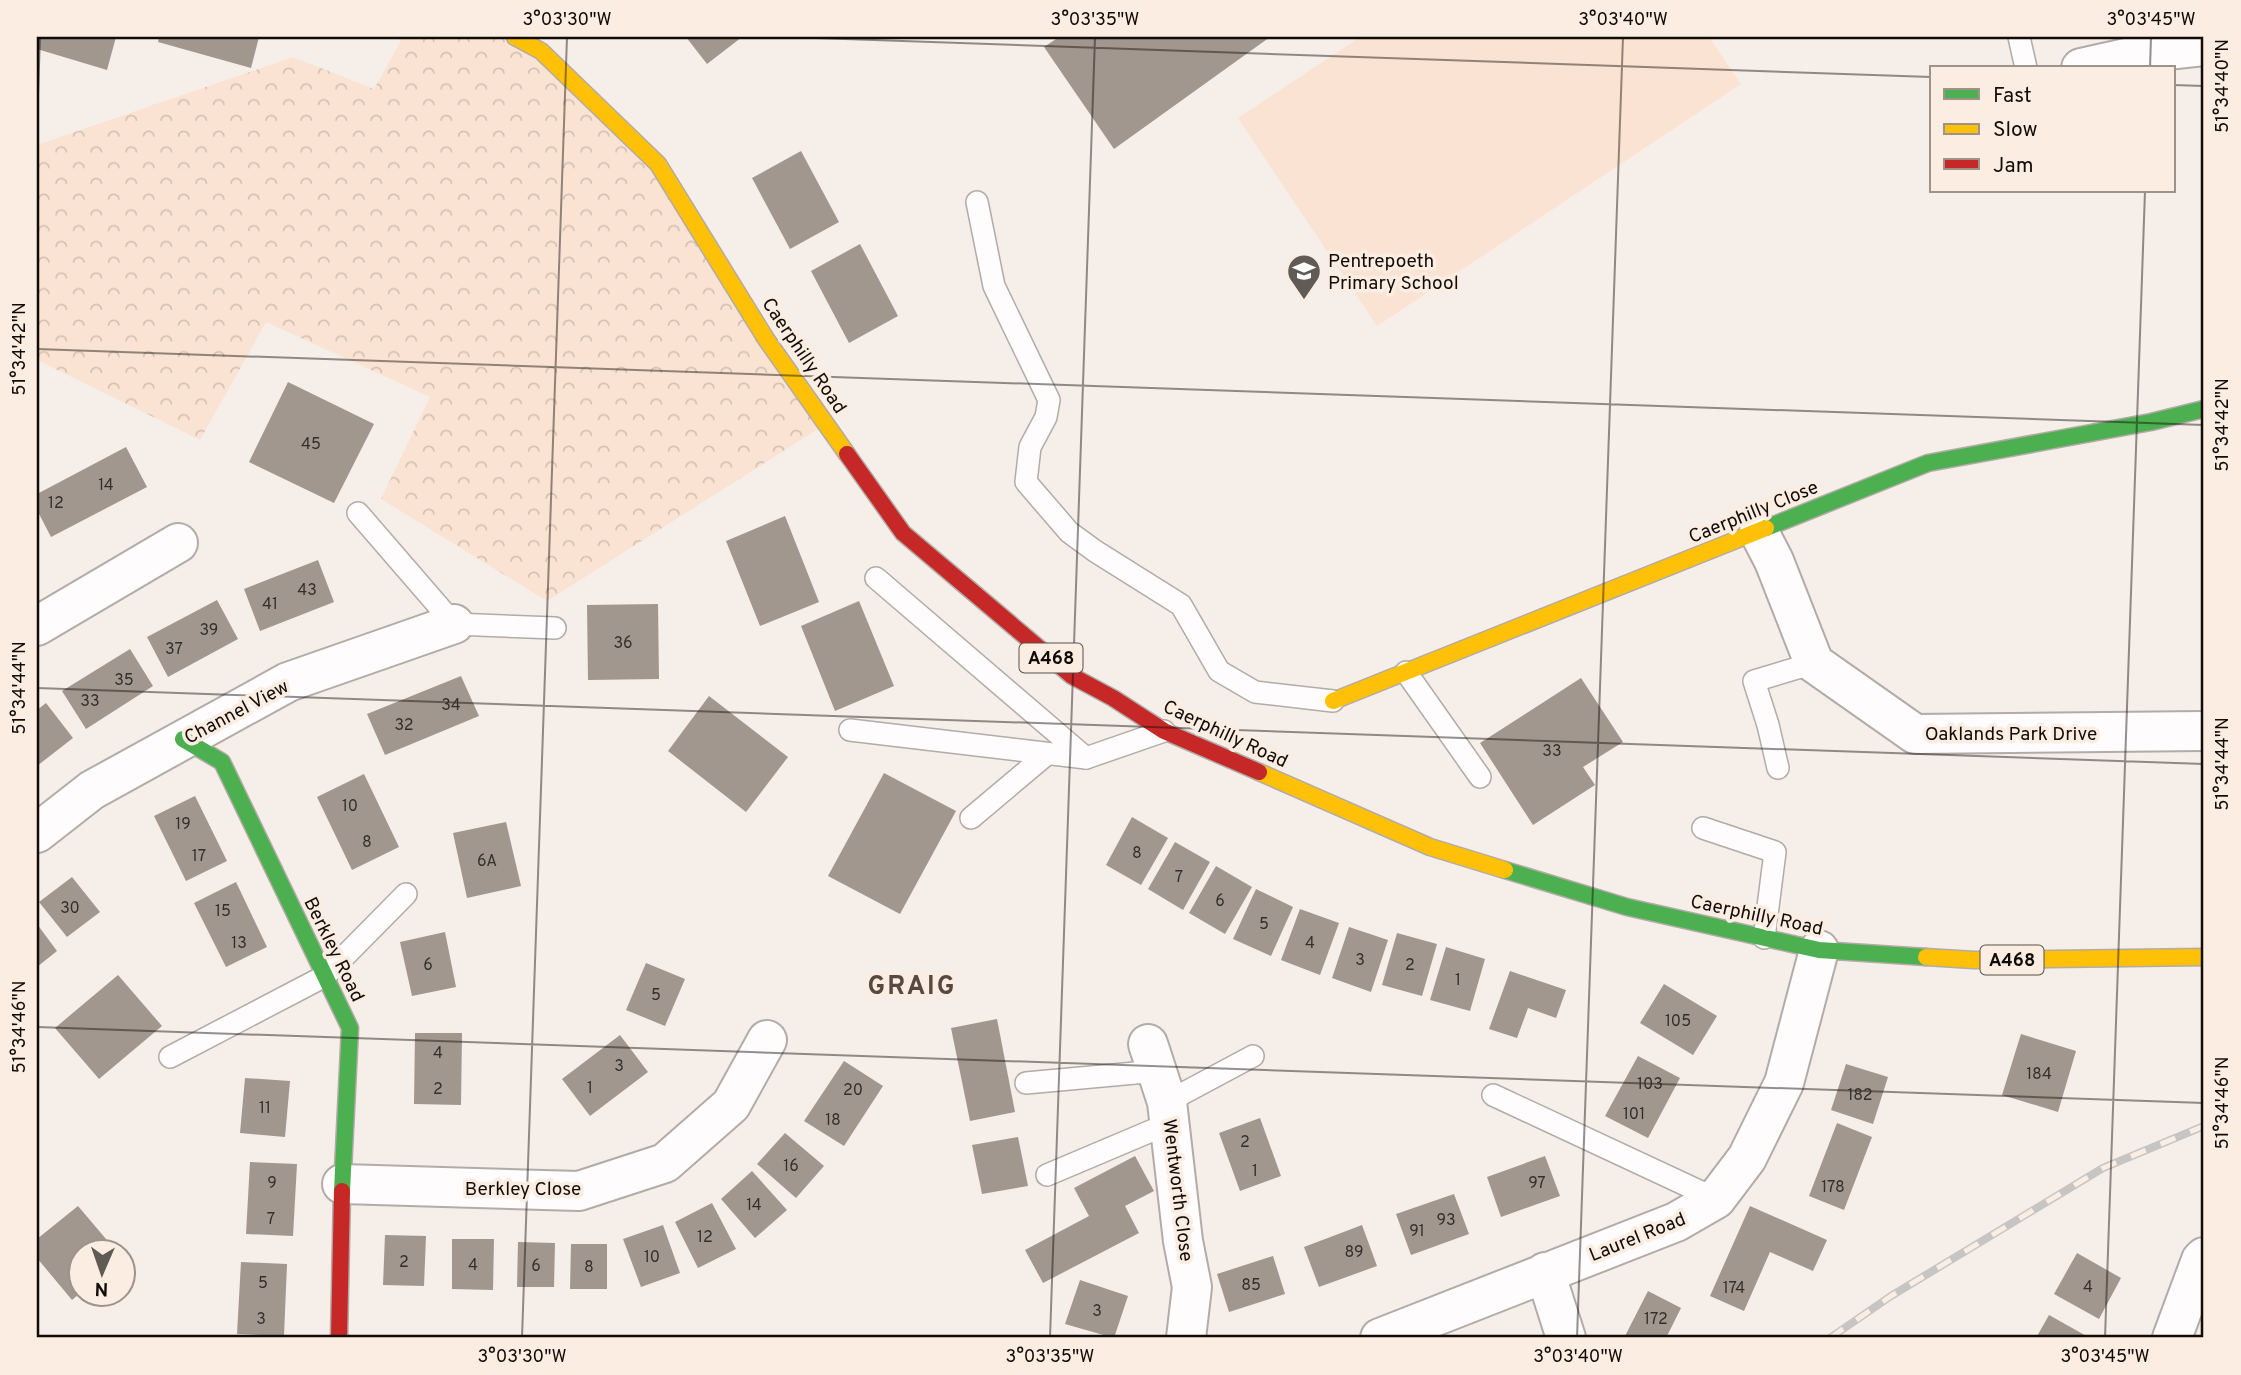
<svg xmlns="http://www.w3.org/2000/svg" width="2241" height="1375" viewBox="0 0 2241 1375" font-family="Overpass,sans-serif">
<style>
.forest{fill:url(#forest-crowns)}
.garden{fill:#fae3d2}
.building{fill:#a2978e}
.lines{fill:none;stroke-linecap:round;stroke-linejoin:round}
.lane-casing{stroke:#b2aba7;stroke-width:24}
.street-casing{stroke:#b2aba7;stroke-width:42}
.fast-casing{stroke:#b2aba7;stroke-width:19}
.slow-casing{stroke:#b2aba7;stroke-width:19}
.jam-casing{stroke:#b2aba7;stroke-width:19}
.lane{stroke:#fefcfc;stroke-width:21}
.street{stroke:#fefcfc;stroke-width:38}
.fast{stroke:#4caf50;stroke-width:16}
.slow{stroke:#ffc107;stroke-width:16}
.jam{stroke:#c62828;stroke-width:16}
.rail-casing{stroke:#c7c5c3;stroke-width:8}
.rail{stroke:#fcede2;stroke-width:5;stroke-dasharray:16;stroke-linecap:butt}
.ticks{fill:none;stroke:#110c08;stroke-width:2;stroke-opacity:0.45}
.labels{text-anchor:middle;stroke-width:7;stroke-linejoin:round;paint-order:stroke}
.number-label{font-size:16px;fill:#352f2a}
.shield{fill:#fcede2;stroke:#585049;stroke-width:2}
.shield-label{font-size:18px;font-weight:bold;fill:#110c08}
.poi-label{font-size:19px;fill:#110c08;stroke:#fcede2;text-anchor:start}
.street-label{font-size:19px;fill:#110c08;stroke:#fcede2}
.district-label{font-size:26px;font-weight:bold;letter-spacing:2px;fill:#564940;stroke:#fcede2}
.neatline{fill:none;stroke:#110c08;stroke-width:2.5}
.ticks-label{font-size:18px;text-anchor:middle;fill:#110c08}
</style>
<defs>
<pattern id="forest-crowns" width="20" height="18" patternUnits="userSpaceOnUse" patternTransform="scale(1.75)"><rect width="20" height="18" fill="#fae3d2"/><path d="M2 6a3 3 0 1 1 6 0M12 15a3 3 0 1 1 6 0" fill="none" stroke="#d5c2b3"/></pattern>
</defs>
<rect width="100%" height="100%" fill="#f6eee8"/>
<polygon class="forest" points="396,37 515,37 658,164 826,424 547,601 381,499 430,397 266,322 200,440 37,360 37,145 293,57 374,89 401,41"/>
<polygon class="garden" points="1360,37 1709,37 1741,84 1377,326 1238,118"/>
<g class="building">
<polygon points="37,37 116,37 107,70 37,49"/>
<polygon points="159,37 259,37 251,68 158,42"/>
<polygon points="686,37 742,37 707,64"/>
<polygon points="1059,37 1270,37 1114,149 1044,47"/>
<polygon points="801,151 839,222 790,249 752,178"/>
<polygon points="860,244 898,316 849,343 811,271"/>
<polygon points="288,382 374,424 334,503 249,462"/>
<polygon points="126,447 147,487 51,537 37,510 37,494"/>
<polygon points="785,516 819,602 760,626 726,541"/>
<polygon points="318,560 334,602 260,631 244,589"/>
<polygon points="217,600 238,639 168,677 147,637"/>
<polygon points="859,601 894,686 835,711 801,626"/>
<polygon points="658,604 659,679 588,680 587,605"/>
<polygon points="130,649 153,686 86,729 62,691"/>
<polygon points="461,676 479,716 385,755 367,714"/>
<polygon points="1581,678 1623,742 1583,767 1595,785 1533,825 1480,743"/>
<polygon points="709,696 788,757 746,812 668,751"/>
<polygon points="46,703 73,738 37,766 37,710"/>
<polygon points="884,773 956,811 900,914 828,876"/>
<polygon points="364,774 399,847 352,870 317,797"/>
<polygon points="195,796 227,861 186,881 154,816"/>
<polygon points="1132,817 1168,838 1141,885 1106,865"/>
<polygon points="506,822 521,886 467,898 453,833"/>
<polygon points="1175,842 1210,862 1183,910 1148,889"/>
<polygon points="1216,866 1252,887 1225,934 1189,913"/>
<polygon points="72,877 100,912 67,937 39,902"/>
<polygon points="236,882 267,947 226,967 194,903"/>
<polygon points="1256,889 1293,907 1271,956 1233,939"/>
<polygon points="1300,909 1339,923 1320,975 1281,960"/>
<polygon points="37,924 57,951 37,967"/>
<polygon points="1349,927 1388,940 1371,992 1332,978"/>
<polygon points="445,932 456,987 412,996 400,942"/>
<polygon points="1397,933 1437,944 1422,996 1382,985"/>
<polygon points="1446,947 1485,959 1470,1011 1430,1000"/>
<polygon points="646,963 685,979 665,1026 626,1010"/>
<polygon points="1510,971 1566,990 1556,1018 1528,1008 1517,1038 1489,1029"/>
<polygon points="118,975 162,1026 99,1079 55,1028"/>
<polygon points="1664,984 1717,1016 1693,1055 1640,1023"/>
<polygon points="997,1019 1015,1112 970,1121 951,1028"/>
<polygon points="415,1033 462,1033 461,1105 414,1104"/>
<polygon points="2021,1034 2076,1051 2058,1112 2002,1095"/>
<polygon points="620,1035 648,1072 590,1116 562,1079"/>
<polygon points="1638,1056 1680,1078 1648,1138 1605,1116"/>
<polygon points="844,1061 883,1086 844,1146 804,1121"/>
<polygon points="1846,1064 1888,1077 1873,1124 1831,1110"/>
<polygon points="245,1078 290,1081 285,1137 240,1133"/>
<polygon points="1260,1118 1281,1176 1240,1191 1219,1133"/>
<polygon points="1837,1123 1872,1137 1844,1210 1809,1196"/>
<polygon points="785,1133 824,1166 796,1198 757,1164"/>
<polygon points="1018,1137 1028,1186 982,1194 972,1145"/>
<polygon points="1135,1156 1154,1191 1125,1206 1139,1233 1043,1283 1025,1250 1089,1216 1074,1188"/>
<polygon points="1545,1156 1560,1196 1501,1217 1487,1177"/>
<polygon points="250,1162 297,1164 293,1236 246,1234"/>
<polygon points="752,1171 787,1210 755,1238 721,1199"/>
<polygon points="1454,1194 1469,1234 1411,1255 1396,1214"/>
<polygon points="712,1203 736,1249 698,1268 675,1222"/>
<polygon points="78,1206 117,1252 80,1252 80,1293 72,1300 37,1258 37,1239"/>
<polygon points="1750,1206 1827,1240 1813,1271 1770,1252 1744,1311 1710,1296"/>
<polygon points="663,1225 680,1273 641,1287 623,1239"/>
<polygon points="1362,1225 1377,1266 1319,1287 1304,1247"/>
<polygon points="385,1235 426,1236 424,1286 383,1285"/>
<polygon points="452,1239 494,1239 493,1290 452,1289"/>
<polygon points="518,1242 555,1243 554,1287 517,1287"/>
<polygon points="571,1244 607,1244 607,1289 570,1289"/>
<polygon points="2077,1253 2121,1278 2099,1319 2054,1294"/>
<polygon points="1273,1256 1285,1294 1229,1312 1217,1274"/>
<polygon points="241,1262 287,1264 284,1336 237,1334"/>
<polygon points="1080,1280 1128,1296 1114,1338 1065,1324"/>
<polygon points="1648,1291 1681,1308 1666,1338 1624,1338"/>
<polygon points="2049,1315 2090,1338 2036,1338"/>
</g>
<g class="lines">
<g class="lane-casing">
<g id="lane">
<polyline points="2019,37 2026,68"/>
<polyline points="977,202 994,286 1049,400 1046,417 1030,447 1026,482 1069,532 1095,551 1181,605 1219,671 1255,692 1333,701"/>
<polyline points="358,513 454,624 555,628"/>
<polyline points="876,578 1086,758 1164,731"/>
<polyline points="1406,672 1480,777"/>
<polyline points="850,730 1086,758"/>
<polyline points="1778,768 1768,725 1754,681 1814,663"/>
<polyline points="971,818 1047,754"/>
<polyline points="1703,828 1775,852 1764,938"/>
<polyline points="170,1057 325,976 406,894"/>
<polyline points="1026,1083 1157,1071"/>
<polyline points="1493,1095 1716,1199"/>
<polyline points="1167,1102 1253,1056"/>
<polyline points="1047,1175 1170,1123"/>
</g>
</g>
<g class="street-casing">
<g id="street">
<polyline points="2081,68 2157,51 2204,46"/>
<polyline points="1759,532 1774,561 1814,663 1915,734 2204,731"/>
<polyline points="37,626 178,543"/>
<polyline points="37,833 92,790 288,682 454,624"/>
<polyline points="1148,1044 1167,1102 1183,1241 1192,1287 1186,1338"/>
<polyline points="342,1184 579,1191 665,1163 731,1105 767,1040"/>
<polyline points="1545,1272 1566,1338"/>
<polyline points="1380,1338 1676,1222 1716,1199 1747,1158 1784,1083 1819,950"/>
<polyline points="2172,1338 2201,1260 2204,1257"/>
</g>
</g>
<g class="fast-casing">
<g id="fast">
<polyline points="1766,528 1928,463 2151,422 2204,409"/>
<polyline points="183,739 222,762 350,1028 342,1191"/>
<polyline points="1505,870 1627,907 1819,950 1926,957"/>
</g>
</g>
<g class="slow-casing">
<g id="slow">
<polyline points="515,37 541,51 658,164 766,339 847,454"/>
<polyline points="1333,701 1766,528"/>
<polyline points="1259,772 1430,847 1505,870"/>
<polyline points="1926,957 1974,960 2204,957"/>
</g>
</g>
<g class="jam-casing">
<g id="jam">
<polyline points="847,454 903,533 1072,676 1113,698 1164,731 1259,772"/>
<polyline points="339,1338 342,1191"/>
</g>
</g>
<use href="#lane" class="lane"/>
<use href="#street" class="street"/>
<use href="#fast" class="fast"/>
<use href="#slow" class="slow"/>
<use href="#jam" class="jam"/>
<g class="rail-casing">
<polyline id="rail" points="1830,1338 1891,1296 2103,1168 2204,1126"/>
</g>
<use href="#rail" class="rail"/>
</g>
<path class="ticks" d="M787,37L1931,77M2150,68L2151,37M2173,85L2204,86M37,123L40,37M37,349L2204,425M37,688L2204,764M37,1027L2204,1103M522,1338L567,37M1050,1338L1095,37M1577,1338L1623,37M2105,1338L2145,191"/>
<defs>
<g id="school-pin" transform="scale(1.75)"><path d="M0 17L-7.5 6A9.5 9.5 0 1 1 7.5 6Z" fill="#615b56" stroke="#fcede2"/><path d="M0-5L7-2L0 1L-7-2ZM-4 1L0 2.5L4 1V4Q0 6-4 4Z" fill="#fff"/></g>
</defs>
<g fill-rule="evenodd">
<use href="#school-pin" x="1304" y="271"/>
</g>
<g class="labels">
<g class="number-label">
<text x="311" y="449">45</text>
<text x="106" y="490">14</text>
<text x="56" y="508">12</text>
<text x="307" y="595">43</text>
<text x="270" y="609">41</text>
<text x="209" y="635">39</text>
<text x="623" y="648">36</text>
<text x="174" y="654">37</text>
<text x="124" y="685">35</text>
<text x="90" y="706">33</text>
<text x="451" y="710">34</text>
<text x="404" y="730">32</text>
<text x="1552" y="756">33</text>
<text x="350" y="811">10</text>
<text x="183" y="829">19</text>
<text x="367" y="847">8</text>
<text x="1137" y="858">8</text>
<text x="199" y="861">17</text>
<text x="487" y="866">6A</text>
<text x="1179" y="882">7</text>
<text x="1220" y="906">6</text>
<text x="70" y="913">30</text>
<text x="223" y="916">15</text>
<text x="1264" y="929">5</text>
<text x="239" y="948">13</text>
<text x="1310" y="948">4</text>
<text x="1360" y="965">3</text>
<text x="428" y="970">6</text>
<text x="1410" y="970">2</text>
<text x="1458" y="985">1</text>
<text x="656" y="1000">5</text>
<text x="1678" y="1026">105</text>
<text x="438" y="1058">4</text>
<text x="619" y="1071">3</text>
<text x="2039" y="1079">184</text>
<text x="1650" y="1089">103</text>
<text x="590" y="1093">1</text>
<text x="438" y="1094">2</text>
<text x="853" y="1095">20</text>
<text x="1860" y="1100">182</text>
<text x="265" y="1113">11</text>
<text x="1634" y="1119">101</text>
<text x="833" y="1125">18</text>
<text x="1245" y="1147">2</text>
<text x="791" y="1171">16</text>
<text x="1255" y="1176">1</text>
<text x="272" y="1188">9</text>
<text x="1537" y="1188">97</text>
<text x="1833" y="1192">178</text>
<text x="754" y="1210">14</text>
<text x="271" y="1224">7</text>
<text x="1446" y="1225">93</text>
<text x="1417" y="1236">91</text>
<text x="705" y="1242">12</text>
<text x="1354" y="1257">89</text>
<text x="652" y="1262">10</text>
<text x="404" y="1267">2</text>
<text x="473" y="1270">4</text>
<text x="536" y="1271">6</text>
<text x="589" y="1272">8</text>
<text x="263" y="1288">5</text>
<text x="1251" y="1290">85</text>
<text x="2088" y="1292">4</text>
<text x="1734" y="1293">174</text>
<text x="1097" y="1316">3</text>
<text x="261" y="1324">3</text>
<text x="1656" y="1324">172</text>
</g>
<g class="shield">
<rect x="1019.5" y="643.5" width="63" height="29" rx="5"/>
<rect x="1980.5" y="945.5" width="63" height="29" rx="5"/>
</g>
<g class="shield-label">
<text x="1051" y="664">A468</text>
<text x="2012" y="966">A468</text>
</g>
<g class="poi-label">
<text x="1328" y="267">Pentrepoeth<tspan x="1328" dy="22">Primary School</tspan></text>
</g>
<g class="street-label">
<text transform="translate(805 355) rotate(56)" y="7">Caerphilly Road</text>
<text transform="translate(1753 511) rotate(-22)" y="7">Caerphilly Close</text>
<text transform="translate(236 711) rotate(-28)" y="7">Channel View</text>
<text transform="translate(1226 733) rotate(25)" y="7">Caerphilly Road</text>
<text x="2011" y="740">Oaklands Park Drive</text>
<text transform="translate(1757 914) rotate(12)" y="7">Caerphilly Road</text>
<text transform="translate(335 949) rotate(64)" y="7">Berkley Road</text>
<text x="523" y="1195">Berkley Close</text>
<text transform="translate(1179 1190) rotate(83)" y="7">Wentworth Close</text>
<text transform="translate(1637 1236) rotate(-22)" y="7">Laurel Road</text>
</g>
<g class="district-label">
<text x="912" y="994">GRAIG</text>
</g>
</g>
<rect width="2241" height="1375" fill="none" stroke="#fcede2" stroke-width="77"/>
<rect x="1930" y="66" width="245" height="126" fill="#fcede2" stroke="#9e938b" stroke-width="2"/>
<rect x="1944" y="89" width="35" height="10" fill="#4caf50" stroke="#9e938b" stroke-width="2"/>
<text x="1993" y="102" font-size="21" fill="#110c08">Fast</text>
<rect x="1944" y="124" width="35" height="10" fill="#ffc107" stroke="#9e938b" stroke-width="2"/>
<text x="1993" y="136" font-size="21" fill="#110c08">Slow</text>
<rect x="1944" y="159" width="35" height="10" fill="#c62828" stroke="#9e938b" stroke-width="2"/>
<text x="1993" y="172" font-size="21" fill="#110c08">Jam</text>
<g transform="translate(102 1273) rotate(182)"><circle r="33" fill="#fcede2" stroke="#9e938b" stroke-width="2"/>
<path d="M0-5L12 26L0 18L-12 26Z" fill="#615b56"/>
<text y="-10" font-size="19" font-weight="bold" text-anchor="middle" fill="#110c08">N</text>
</g>
<rect x="38" y="38" width="2164" height="1298" class="neatline"/>
<g class="ticks-label">
<text x="567" y="25">3°03'30"W</text>
<text x="1095" y="25">3°03'35"W</text>
<text x="1623" y="25">3°03'40"W</text>
<text x="2151" y="25">3°03'45"W</text>
<text transform="translate(2222 86) rotate(-90)" y="6">51°34'40"N</text>
<text transform="translate(19 349) rotate(-90)" y="6">51°34'42"N</text>
<text transform="translate(2222 425) rotate(-90)" y="6">51°34'42"N</text>
<text transform="translate(19 688) rotate(-90)" y="6">51°34'44"N</text>
<text transform="translate(2222 764) rotate(-90)" y="6">51°34'44"N</text>
<text transform="translate(19 1027) rotate(-90)" y="6">51°34'46"N</text>
<text transform="translate(2222 1103) rotate(-90)" y="6">51°34'46"N</text>
<text x="522" y="1362">3°03'30"W</text>
<text x="1050" y="1362">3°03'35"W</text>
<text x="1578" y="1362">3°03'40"W</text>
<text x="2105" y="1362">3°03'45"W</text>
</g>
</svg>
